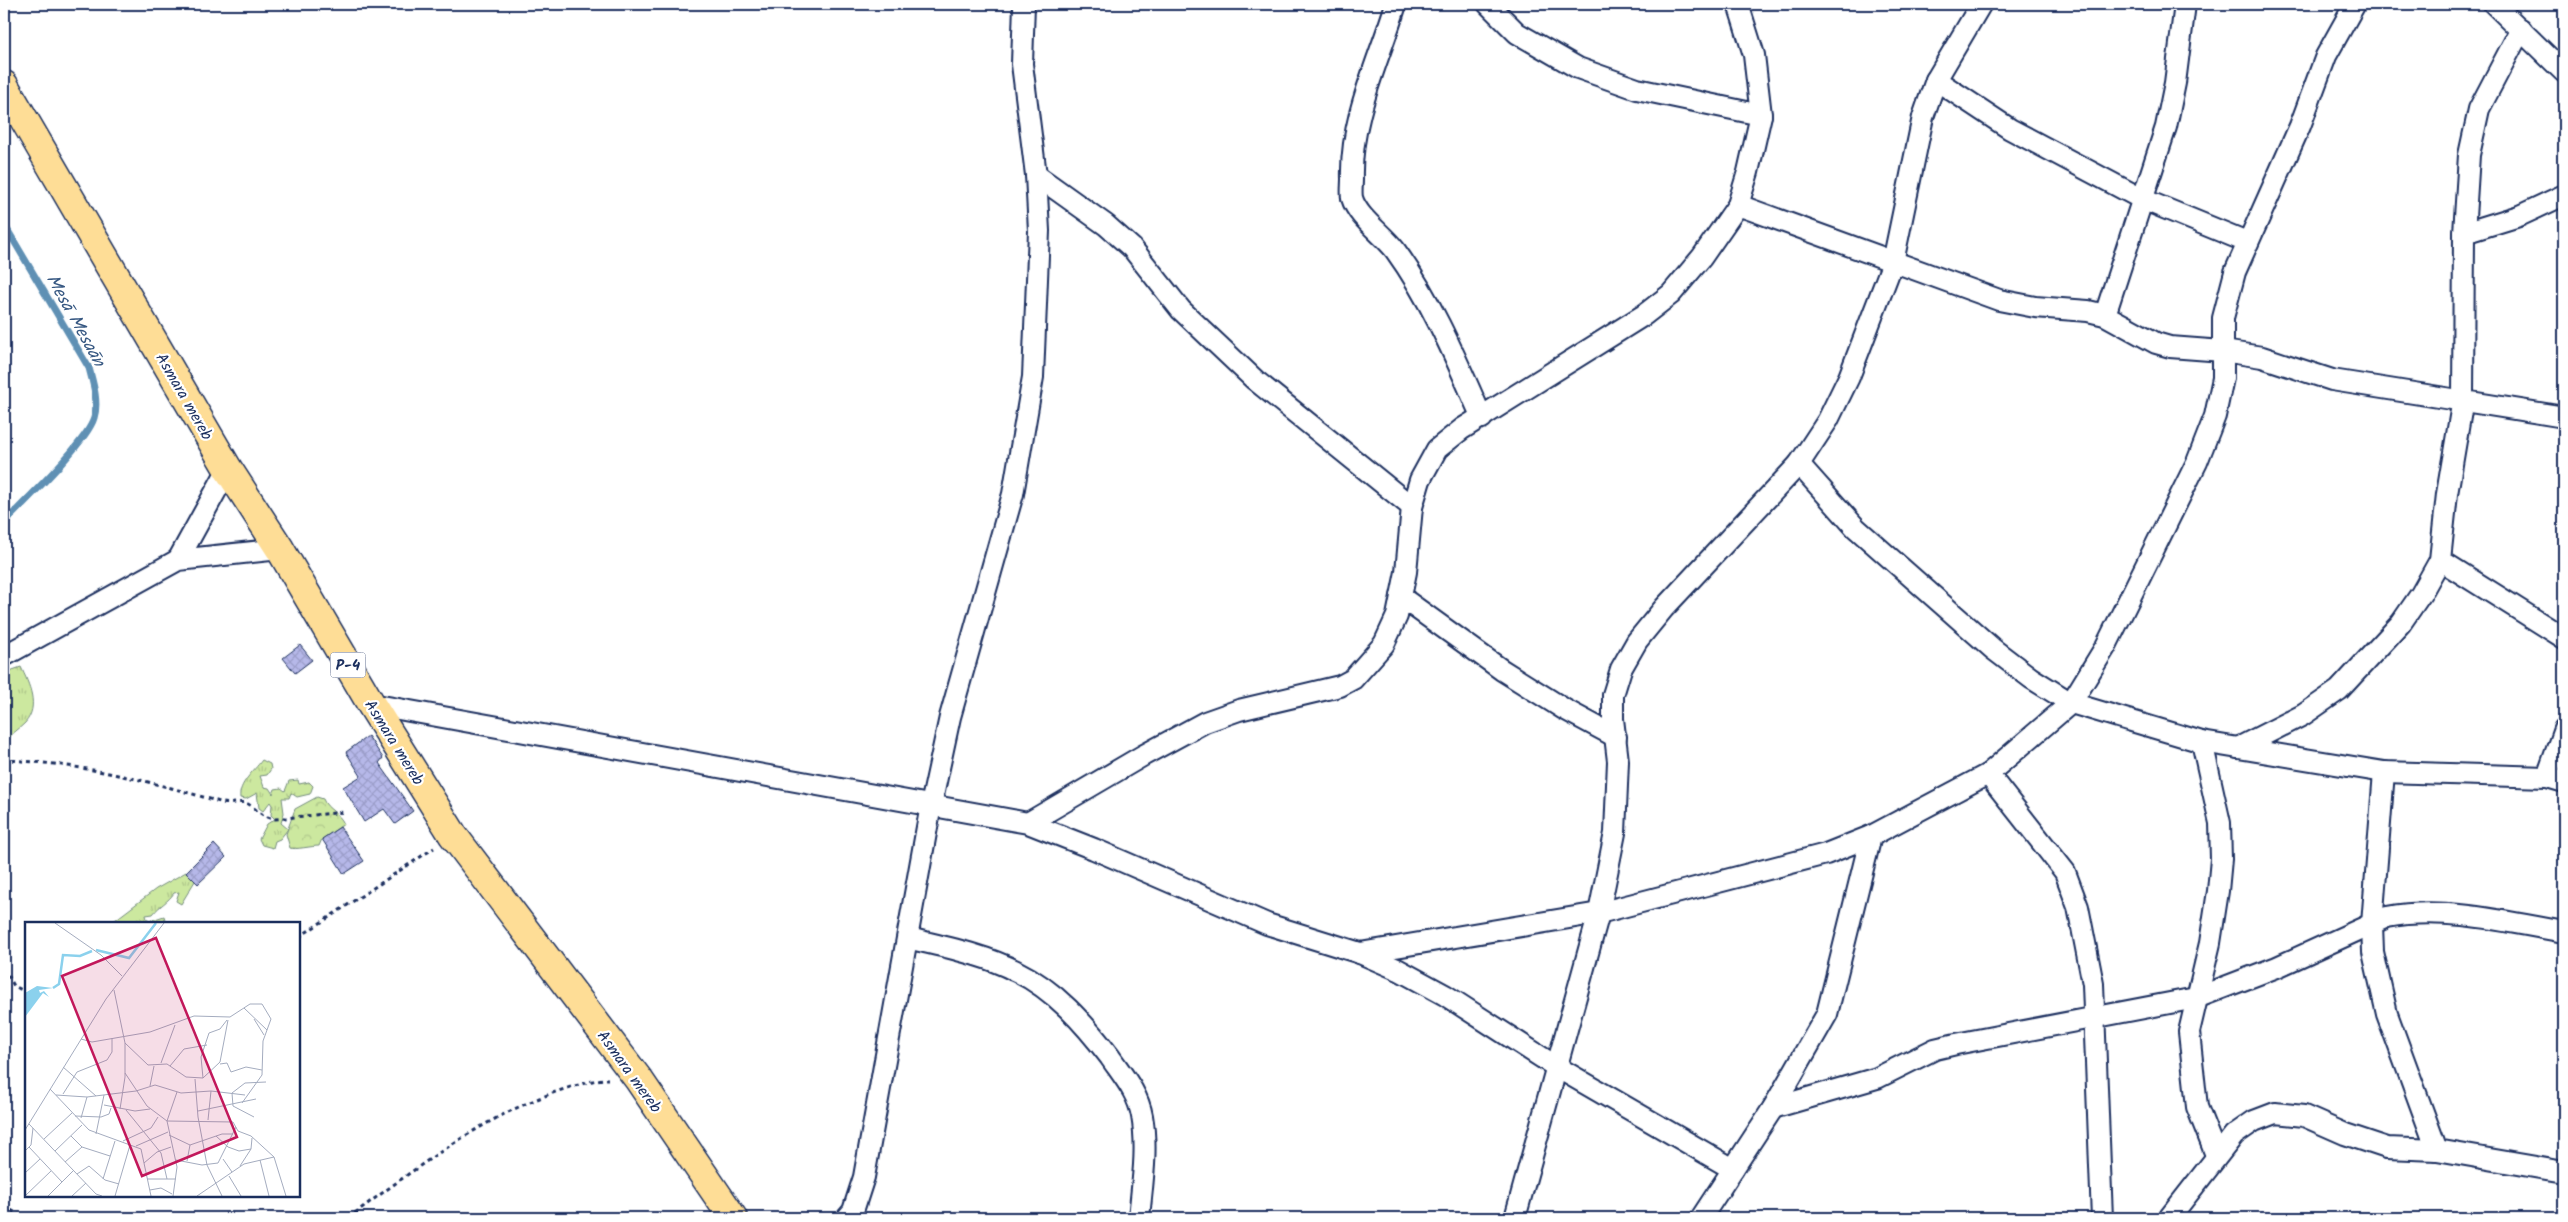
<svg xmlns="http://www.w3.org/2000/svg" width="2568" height="1222" viewBox="0 0 2568 1222" font-family="Kalam,sans-serif">
<style>
.grass{fill:url(#grass-tufts);stroke:#748c7e}
.forest{fill:url(#forest-crowns);stroke:#748c7e}
.lines{fill:none;stroke-linecap:round;stroke-linejoin:round}
.stream{stroke:#5e90b4;stroke-width:7}
.building{fill:url(#building-cross-hatch);stroke:#1b2f5e}
.street-casing{stroke:#1b2f5e;stroke-width:24}
.highway-casing{stroke:#1b2f5e;stroke-width:31}
.path{stroke:#1b2f5e;stroke-width:3;stroke-dasharray:4 4;stroke-linecap:butt}
.street{stroke:#fff;stroke-width:20}
.highway{stroke:#fedd96;stroke-width:28}
.labels{text-anchor:middle;stroke-width:4.5;stroke-linejoin:round;paint-order:stroke}
.shield{fill:#fff;stroke:#5f6d8e;stroke-width:1}
.shield-label{font-size:15px;font-weight:bold;fill:#1b2f5e}
.street-label{font-size:16px;fill:#1b2f5e;stroke:#fff}
.water-label{font-size:18px;font-style:italic;fill:#375882;stroke:#fff}
.inset-river{fill:none;stroke:#8bd1ed;stroke-width:2.5}
.inset-road{fill:none;stroke:#a4acbf;stroke-width:1}
.view{fill:#c2185b;fill-opacity:0.15;stroke:#c2185b;stroke-width:2.5}
.inset-edge{fill:none;stroke:#1b2f5e;stroke-width:2.5}
</style>
<defs>
<pattern id="grass-tufts" width="24" height="20" patternUnits="userSpaceOnUse" patternTransform="scale(1.25)"><rect width="24" height="20" fill="#cce89f"/><path d="M3 7l-1-3M5 7V3M7 7l1-3M15 17l-1-3M17 17v-4M19 17l1-3" fill="none" stroke="#afc78b"/></pattern>
<pattern id="forest-crowns" width="20" height="18" patternUnits="userSpaceOnUse" patternTransform="scale(1.25)"><rect width="20" height="18" fill="#cce89f"/><path d="M2 6a3 3 0 1 1 6 0M12 15a3 3 0 1 1 6 0" fill="none" stroke="#afc78b"/></pattern>
<pattern id="building-cross-hatch" width="8" height="8" patternUnits="userSpaceOnUse" patternTransform="scale(1.25)"><rect width="8" height="8" fill="#b6b8e9"/><path d="M0 0l8 8M0 8l8-8" fill="none" stroke="#9c9eca"/></pattern>
</defs>
<rect width="100%" height="100%" fill="#fff"/>
<filter id="ink" filterUnits="userSpaceOnUse"><feTurbulence type="fractalNoise" baseFrequency=".02" numOctaves="2"/><feDisplacementMap in="SourceGraphic" scale="10" xChannelSelector="R" yChannelSelector="G"/><feConvolveMatrix kernelMatrix="1 2 1 2 8 2 1 2 1" color-interpolation-filters="sRGB"/></filter>
<g filter="url(#ink)">
<g class="grass">
<path d="M21,667C29,684 40,706 25,723C18,730 10,735 4,742V673Z"/>
<path d="M262,760L270,764L271,769L267,775L260,776L264,787L269,788L273,794L275,789L281,788L285,791L289,781L298,780L299,784L309,782L313,786L310,794L297,797L291,793L289,798H282L284,813L281,823L288,829L280,839L275,841L273,848L262,845L259,839L267,824L275,819L271,815L272,805L270,802L263,811L259,808L257,793L246,799L240,798C238,784 254,771 262,760Z"/>
<path d="M186,872L195,881L181,904L176,901L179,892L174,893C168,902 160,905 153,914L146,915L147,919L152,920L164,916L166,923H111L156,889Z"/>
</g>
<path class="forest" d="M317,797L323,799C327,810 339,812 344,824L322,839L319,846C312,846 295,850 290,848L286,834L295,809Z"/>
<g class="lines">
<path class="stream" d="M4,224L89,368C93,383 99,402 94,418C87,442 24,502 4,523"/>
</g>
<g class="building">
<polygon points="300,645 312,660 295,673 283,658"/>
<polygon points="368,736 383,758 379,763 413,811 395,824 384,809 364,822 343,787 361,776 346,752"/>
<polygon points="340,827 364,861 344,874 322,839"/>
<polygon points="214,844 226,857 198,884 186,872"/>
</g>
<g class="lines">
<g class="street-casing">
<g id="street">
<path d="M1396,4C1379,61 1350,117 1352,179C1352,185 1351,192 1352,198C1358,218 1382,233 1395,250C1432,301 1457,361 1482,418"/>
<polyline points="1488,4 1517,33 1578,68 1637,89 1761,115"/>
<polyline points="2494,4 2564,72"/>
<polyline points="1936,80 2010,129 2142,199 2247,242"/>
<polyline points="1036,175 1106,225 1132,248 1181,310 1255,380 1412,507"/>
<polyline points="1738,205 1999,300 2035,307 2088,311 2105,315 2156,343 2170,347 2223,351 2262,357 2332,380 2564,417"/>
<polyline points="2464,233 2519,216 2564,195"/>
<polyline points="2105,315 2166,127 2175,83 2185,4"/>
<polyline points="1799,464 1856,528 1993,649 2031,678 2071,703 2202,742 2384,772 2547,777 2564,782"/>
<polyline points="178,560 228,469"/>
<polyline points="2440,560 2564,638"/>
<polyline points="1401,597 1502,670 1564,709 1616,737"/>
<polyline points="4,656 178,560 280,549"/>
<polyline points="371,704 1028,823 1094,849 1267,924 1360,953 1399,970 1445,995 1555,1066 1733,1169"/>
<polyline points="2202,742 2220,823 2221,859 2218,891 2210,943 2189,1032 2197,1107 2216,1155"/>
<polyline points="2238,748 2303,715 2339,690 2401,623 2421,594 2440,560 2447,494 2463,399 2464,233 2469,155 2479,109 2521,29"/>
<polyline points="2384,772 2372,924 2373,952 2387,1014 2437,1150"/>
<polyline points="1988,774 2065,872 2078,907 2093,984 2102,1218"/>
<polyline points="2547,777 2564,729"/>
<polyline points="1028,823 1144,755 1205,722 1239,710 1340,686 1353,679 1384,644 1397,616 1406,572 1412,507 1420,480 1437,449 1462,429 1644,315 1671,294 1702,257 1738,205 1748,172 1761,115 1754,55 1738,4"/>
<path d="M908,938C944,947 983,954 1016,971C1055,990 1084,1023 1110,1057C1123,1076 1138,1093 1142,1116C1148,1149 1142,1185 1139,1218"/>
<polyline points="1360,953 1599,913 1826,854 1871,836 1988,774 2071,703 2106,646 2197,462 2215,416 2223,378 2223,318 2235,272 2300,126 2326,56 2355,4"/>
<path d="M1773,1108L1877,1078L1935,1049L1956,1044L2196,998L2277,967L2387,917C2444,906 2508,922 2564,932"/>
<polyline points="847,1218 853,1211 864,1177 931,805 950,717 1013,494 1033,377 1039,231 1036,175 1022,64 1024,4"/>
<polyline points="1515,1218 1599,913 1615,833 1618,761 1613,719 1613,695 1621,669 1637,641 1664,608 1799,464 1828,420 1849,377 1893,262 1923,117 1936,80 1981,4"/>
<polyline points="1701,1218 1773,1108 1827,1014 1871,836"/>
<polyline points="2169,1218 2234,1135 2254,1121 2275,1113 2304,1116 2345,1134 2387,1148 2437,1150 2564,1172"/>
</g>
</g>
<g class="highway-casing">
<polyline id="highway" points="4,85 228,469 280,549 371,704 453,835 639,1080 733,1218"/>
</g>
<g class="path">
<path d="M4,760C80,763 151,781 223,803C230,805 240,801 246,803C257,809 260,816 275,819L344,812"/>
<polyline points="299,937 434,848"/>
<polyline points="4,968 14,986 26,992"/>
<polyline points="4,1206 25,1218"/>
<path d="M348,1218C417,1168 487,1112 571,1087C583,1084 595,1079 608,1079"/>
</g>
<use href="#street" class="street"/>
<use href="#highway" class="highway"/>
</g>
</g>
<g class="labels">
<rect class="shield" x="330.5" y="652.5" width="35" height="25" rx="4"/>
<g class="shield-label">
<text x="348" y="670">P-4</text>
</g>
<g class="street-label">
<text transform="translate(185 396) rotate(60)" y="6">Asmara mereb</text>
<text transform="translate(395 742) rotate(58)" y="6">Asmara mereb</text>
<text transform="translate(630 1071) rotate(54)" y="6">Asmara mereb</text>
</g>
<g class="water-label">
<text transform="translate(76 320) rotate(61)" y="6">Mesā Mesaān</text>
</g>
</g>
<g transform="translate(25 922)">
<rect width="275" height="275" fill="#fff"/>
<path d="M12,64L28,66L14,68L15,71L19,69L24,75L18,71L0,95V71Z" fill="#8bd1ed"/>
<path class="inset-river" d="M71,28L104,36L131,1M28,66L34,62L38,33L55,34L67,29"/>
<path class="inset-road" d="M30,1L76,33L97,54M89,68L100,121V155L95,187M219,86L242,108M229,97L239,113M56,117L67,120L125,110L169,94L205,95L225,82H237L246,97L238,119L237,153L217,181M100,121L123,143L142,142L161,155L178,156L195,140L203,98M136,141L150,103M195,142L202,141L206,150L221,145L237,148M145,144L159,127L182,123M38,145L71,174M100,151L122,184L142,199L208,200L213,209L226,214L249,235L261,274M178,156L176,135L184,111L195,107L202,98M170,157L173,195L182,243L197,274M125,164L129,144M25,167L64,208L116,227L126,274M38,172L52,150L82,138L87,130V116M31,173L62,175L111,169L130,163L156,171L186,169L220,173M79,183L110,189L125,187M101,188L136,231L142,257M173,189L231,177M50,194L76,195L84,192L86,186M229,195L208,184L207,171L220,161L241,160M56,196L62,175M183,198L186,169M4,202L71,272L77,274M0,208L81,77L139,1M71,212L79,173M144,213L165,223L197,212H208M46,214L57,225L85,234M191,214L203,225L214,229L226,227M19,217L47,191M98,219L126,206L133,195M111,224L143,210M4,225L37,260M0,229L6,223L8,206M30,229L57,203M198,237L207,250M151,238L177,243L193,241L211,205M235,238L244,274M162,239L165,223M40,240L57,225M119,241L132,230L146,225M215,244L226,227L227,216M0,251L15,237M52,252L64,244L80,258L94,262M204,254L216,274M78,257L90,219M122,257H151M125,268L136,266L147,272M0,274L26,249M23,274L48,249M47,274L61,261M90,274L105,223M148,274L152,245L142,199L152,170M172,274L219,242L249,235"/>
<path class="view" d="M131,16L212,215L117,254L37,54Z"/>
<rect width="275" height="275" class="inset-edge"/>
</g>
<rect width="2568" height="1222" fill="none" stroke="#fff" stroke-width="20"/>
<rect x="10" y="10" width="2548" height="1202" fill="none" stroke="#1b2f5e" stroke-width="2" filter="url(#ink)"/>
</svg>
